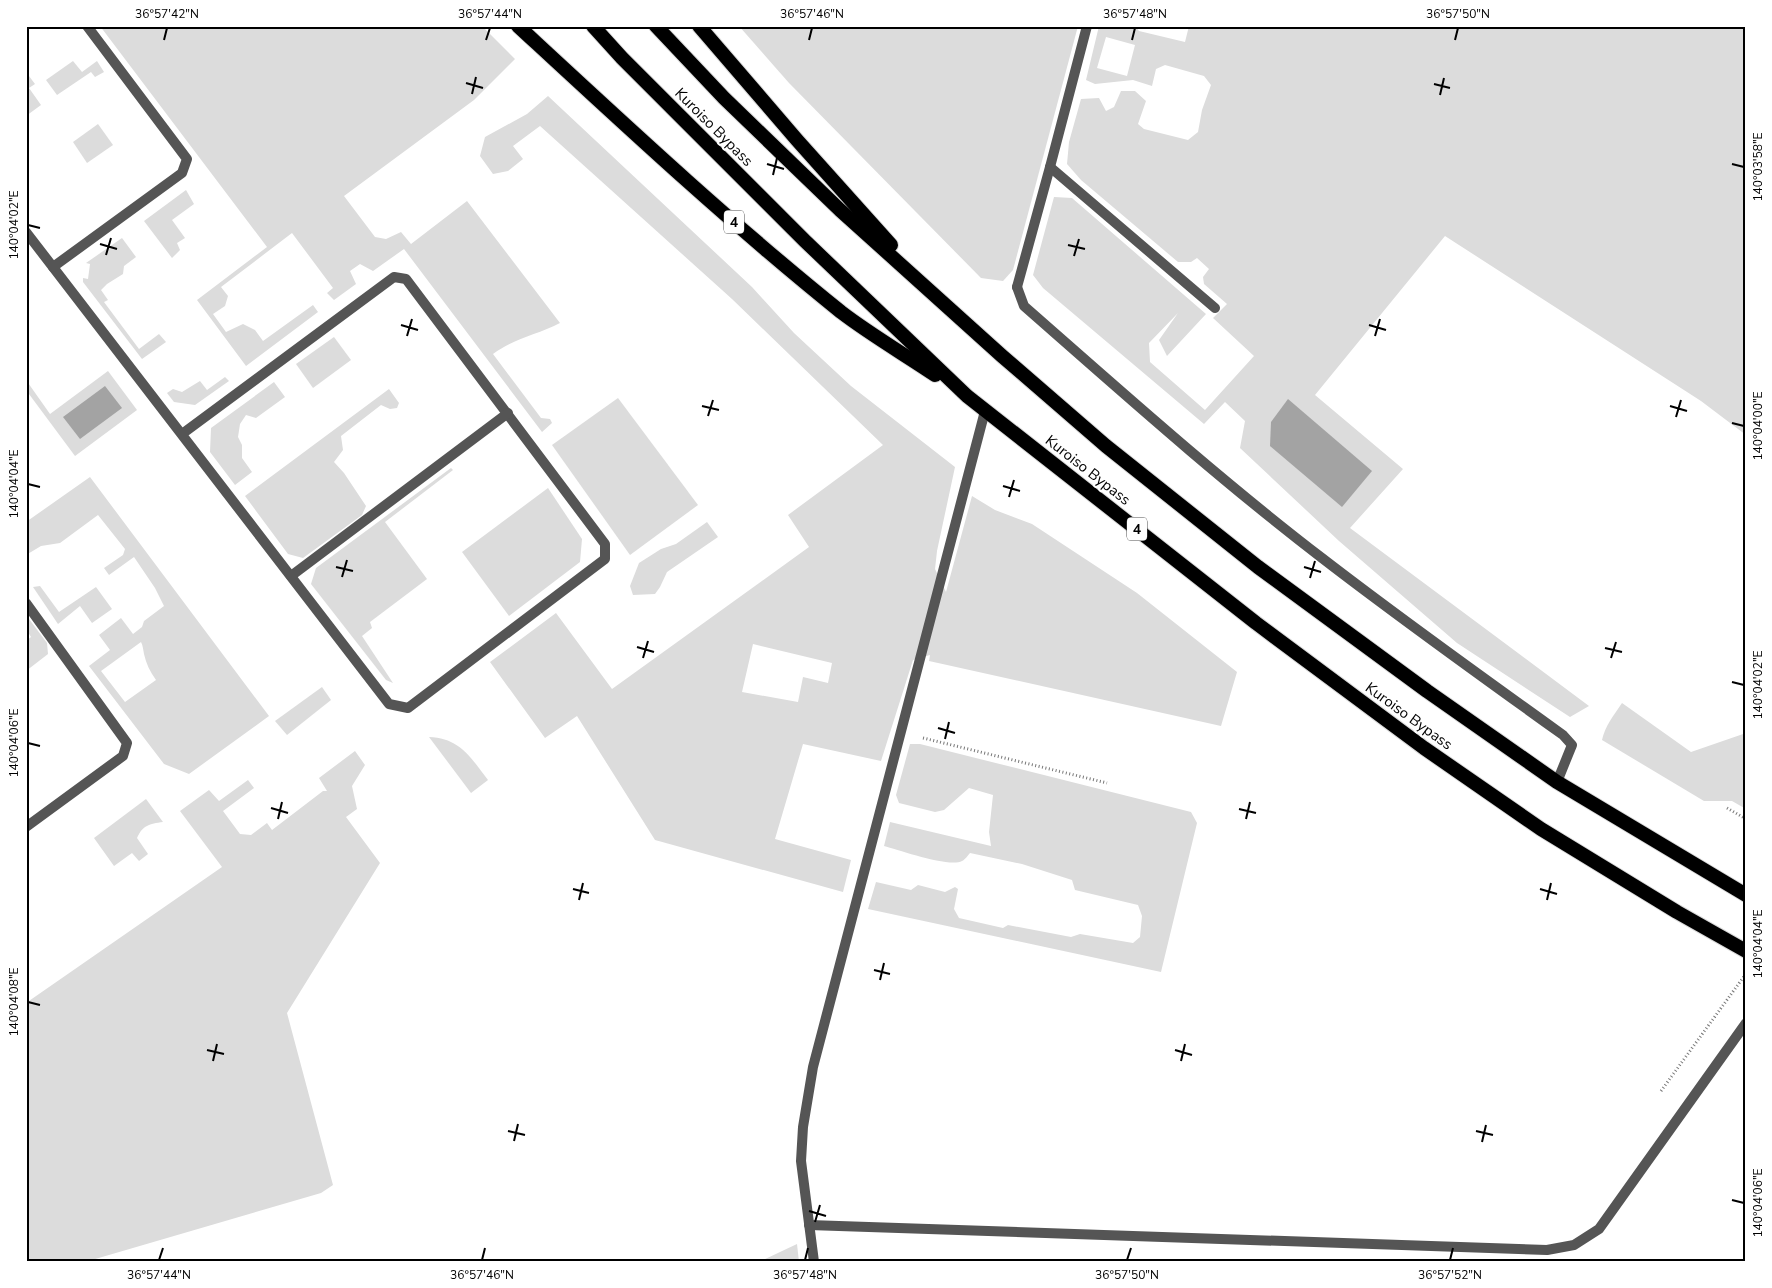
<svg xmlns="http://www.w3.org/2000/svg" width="1772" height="1288" viewBox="0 0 1772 1288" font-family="'Nunito Sans',sans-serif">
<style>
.green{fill:#dcdcdc;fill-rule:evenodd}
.water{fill:#a3a3a3}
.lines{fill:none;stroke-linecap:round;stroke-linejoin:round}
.trunk-casing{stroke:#dbdbdb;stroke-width:16}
.path{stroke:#777;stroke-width:3;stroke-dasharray:1 2.5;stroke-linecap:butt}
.service{stroke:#555;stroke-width:10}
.minor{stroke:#555;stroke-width:10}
.trunk{stroke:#000;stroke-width:14}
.ticks{fill:none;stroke:#000;stroke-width:2}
.labels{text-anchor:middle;stroke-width:4;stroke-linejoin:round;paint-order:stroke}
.shield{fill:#fff;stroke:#4c4c4c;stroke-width:1}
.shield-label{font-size:14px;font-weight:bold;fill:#000}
.street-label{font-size:15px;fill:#000;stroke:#fff}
.neatline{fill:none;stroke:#000;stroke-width:2}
.ticks-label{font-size:12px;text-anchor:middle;fill:#000}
</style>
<rect width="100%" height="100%" fill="#fff"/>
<g class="green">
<path d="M100,26H482L515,59L474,100L344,196L375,237L386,239L401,232L411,244L467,201L560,323C537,335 514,338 493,354L541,418L550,419L552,423L542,432L404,249L373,271L360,264L350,271L356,284L334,300L327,293L333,288L292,233L221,287L228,296L225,306L213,314L226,332L243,324L255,330L263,341L313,305L318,312L246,366L197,300L267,247Z"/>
<polygon points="739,26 1078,26 1013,270 1003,281 981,278 789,83"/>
<path d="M1099,26H1135L1139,31L1185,42L1189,26H1746V393L1743,397L1746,399V435L1701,401L1445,236L1315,395L1403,469L1350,528L1589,706L1570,717L1457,643L1339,541L1240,448L1245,421L1225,402L1204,424L1043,288L1033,275L1054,197L1072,198L1206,314L1167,356L1159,340L1178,313L1149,343L1150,362L1205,410L1254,356L1213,318L1227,304L1204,284L1203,277L1209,269L1197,258L1191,262H1178L1081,180L1067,164L1069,142L1081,99L1099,98L1106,111L1114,107L1121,91H1135L1146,101L1138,124L1144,129L1188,140L1198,132L1202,110L1211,85L1204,76L1165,65L1156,69L1152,86L1133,80L1095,84L1086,80ZM1106,37L1135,45L1127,76L1097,68Z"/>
<polygon points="73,61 82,72 97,61 104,72 95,77 91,72 57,95 46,80"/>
<polygon points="26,72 35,84 29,88 41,105 26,116 26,90 29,88 26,84"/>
<path d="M548,96L752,287L794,333L851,386L955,467L937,551L935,569L946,592L972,496L995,510L1032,524L1137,593L1237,672L1221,726L929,661L930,655L913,660L881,761L803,744L775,839L851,860L843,892L655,840L577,716L545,738L490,662L556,613L612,689L809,547L788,515L883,445L732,299L540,126L513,146L523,159L508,171L493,174L480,156L485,137L527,114ZM753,644L832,663L828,683L803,677L798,702L742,692Z"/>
<polygon points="98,124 113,145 87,163 73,142"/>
<polygon points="186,190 194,204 172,220 185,238 177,243 180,250 172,258 144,221"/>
<polygon points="122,238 136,257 124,266 123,274 107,284 101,290 108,300 104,302 139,349 159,334 166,342 142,359 83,282 83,278 88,279 90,264 86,263"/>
<polygon points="334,337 351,360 313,388 296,364"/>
<polygon points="108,371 137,410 75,456 26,390 26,380 50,414"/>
<polygon points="225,377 229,381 195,405 174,402 167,393 173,389 182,392 200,381 207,390"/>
<polygon points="274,382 285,397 256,418 246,415 240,424 238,437 242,445 242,458 252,472 235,485 210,452 211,428"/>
<polygon points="389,389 399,403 397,408 390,409 381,405 341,436 343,450 334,462 344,473 366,506 362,515 303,558 288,554 245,496"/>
<polygon points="618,398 698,505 630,555 552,445"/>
<polygon points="451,468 453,470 385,522 427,579 370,622 372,628 362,636 393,683 386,680 311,584 316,568"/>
<path d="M90,477L269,716L189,774L164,764L89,666L110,650L99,635L121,618L133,634L142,627L144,621L164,606L155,588L134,557L109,575L104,568L123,555L125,549L98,515L60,543L41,546L26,555V522ZM141,642C143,646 143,649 144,654C146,663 150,672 156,680L125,702L101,671Z"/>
<polygon points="548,488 582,539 580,562 509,616 462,552"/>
<polygon points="707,522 718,537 667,572 660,587 655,594 633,595 630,586 639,563 661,549 676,544"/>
<polygon points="40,586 59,612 96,587 112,609 92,623 80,606 58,624 33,587"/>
<polygon points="26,615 47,643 48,654 26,671 26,641 31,637 26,629"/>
<polygon points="322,687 331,700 287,735 275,721"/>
<path d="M1622,703L1691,752L1746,733V809L1732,801H1704L1602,740C1605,726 1614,715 1622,703Z"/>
<path d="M429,737C460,738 471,758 488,780L471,793Z"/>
<path d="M910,744H920L1191,812L1197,823L1161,972L868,909L876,882L911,890L918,885L945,892L955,887L958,889L954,909L959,918L1003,928L1008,925L1071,937L1080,934L1133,943L1140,937L1142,916L1138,905L1075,890L1072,880L1022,864L970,853C968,855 965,860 962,861C950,868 899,850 884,846L890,822L991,846L989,832L993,795L969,788L944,810L935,812L899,803L896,795Z"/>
<polygon points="355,751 365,765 352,786 357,809 346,817 380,863 287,1013 333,1185 321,1193 85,1262 26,1262 26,1003 222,867 180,811 209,790 219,801 248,780 254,788 223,811 240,834 251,835 267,823 272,830 323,791 327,791 319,778"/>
<path d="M146,799L163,822C149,824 143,825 137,838L148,854L139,861L132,853L114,866L94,838Z"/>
<polygon points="797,1244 799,1262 759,1262"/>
</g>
<g class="water">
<polygon points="105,386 122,408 80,439 63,417"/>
<polygon points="1288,399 1372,471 1342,507 1270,446 1271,422"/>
</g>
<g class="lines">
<g class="trunk-casing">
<g id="trunk">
<path d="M518,26C624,124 729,222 841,312C871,335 904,354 935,375"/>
<polyline points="593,26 622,58 805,241 967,396 1256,623 1424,748 1541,829 1677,912 1746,951"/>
<polyline points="656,26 724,98 840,210 1002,356 1106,446 1258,567 1427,691 1557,782 1746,895"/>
<polyline points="699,26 797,140 891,245"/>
</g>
</g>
<g class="path">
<polyline points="923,738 1107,783"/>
<polyline points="1727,808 1746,819"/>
<polyline points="1661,1091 1745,975"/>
</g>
<g class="service">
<polyline points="1050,167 1215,308"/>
<path d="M1017,287L1024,306C1122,392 1219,479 1322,558C1401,619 1482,677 1563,735L1572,745L1557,782"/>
</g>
<g class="minor">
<polyline points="26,232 389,704 408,708 605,559 605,544 406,279 394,277 182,434"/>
<polyline points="53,267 182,173 187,159 87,26"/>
<polyline points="1017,287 1050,167 1087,26"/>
<polyline points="291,576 508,413"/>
<polyline points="26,603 127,743 123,756 26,827"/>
<polyline points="809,1225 1547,1250 1574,1245 1599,1229 1746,1023"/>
<polyline points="814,1262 801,1161 803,1127 813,1067 985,411"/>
</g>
<use href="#trunk" class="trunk"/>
</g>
<path class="ticks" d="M164,40L167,28M486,40L490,28M809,40L812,28M1132,40L1135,28M1455,40L1458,28M466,83L483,88M1434,84L1450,88M472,94L476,77M1440,95L1444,78M767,164L784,169M1732,164L1744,167M773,175L777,158M28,225L40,228M100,244L117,249M1068,245L1085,249M106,255L111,238M1074,256L1079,239M401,325L418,330M1369,325L1386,330M407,336L412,319M1375,336L1380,319M702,406L719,410M1670,406L1687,411M708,416L713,400M1676,417L1681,400M1732,423L1744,426M28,484L40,487M1003,486L1020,491M1009,497L1014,480M336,567L353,571M1304,567L1321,572M342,577L347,560M1310,578L1315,561M637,647L654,652M1605,648L1622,652M643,658L648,641M1611,658L1616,642M1732,682L1744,685M938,728L955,733M945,739L949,722M28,743L40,746M271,808L288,813M1239,809L1256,813M278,819L282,802M1246,819L1250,802M573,889L589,893M1540,889L1557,894M579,900L583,883M1547,900L1551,883M1732,941L1744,944M874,970L890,974M880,980L884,963M28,1002L40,1005M207,1050L224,1054M1175,1050L1192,1055M213,1061L217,1044M1181,1061L1185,1044M508,1131L525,1135M1476,1131L1493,1135M514,1141L518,1124M1482,1142L1486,1125M1732,1200L1744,1203M809,1211L826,1216M815,1222L820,1205M159,1260L163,1248M482,1260L485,1248M805,1260L808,1248M1127,1260L1131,1248M1450,1260L1453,1248"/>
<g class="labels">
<g class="shield">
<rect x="724" y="210.5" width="20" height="23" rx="4"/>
<rect x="1127" y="517.5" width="20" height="23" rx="4"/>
</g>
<g class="shield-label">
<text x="734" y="227">4</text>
<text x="1137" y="534">4</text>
</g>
<g class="street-label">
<text transform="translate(714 127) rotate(45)" y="5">Kuroiso Bypass</text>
<text transform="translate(1088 470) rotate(38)" y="5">Kuroiso Bypass</text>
<text transform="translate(1409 716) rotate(36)" y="5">Kuroiso Bypass</text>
</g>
</g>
<rect width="1772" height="1288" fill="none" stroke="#ffffff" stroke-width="55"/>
<rect x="28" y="28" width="1716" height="1232" class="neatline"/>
<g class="ticks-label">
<text x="167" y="18">36°57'42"N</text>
<text x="490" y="18">36°57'44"N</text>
<text x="812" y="18">36°57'46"N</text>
<text x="1135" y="18">36°57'48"N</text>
<text x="1458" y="18">36°57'50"N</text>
<text transform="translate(1758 167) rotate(-90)" y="4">140°03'58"E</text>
<text transform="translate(14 225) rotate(-90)" y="4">140°04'02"E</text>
<text transform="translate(1758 426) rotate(-90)" y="4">140°04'00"E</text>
<text transform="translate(14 484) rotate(-90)" y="4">140°04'04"E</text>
<text transform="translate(1758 685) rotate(-90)" y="4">140°04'02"E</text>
<text transform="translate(14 743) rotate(-90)" y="4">140°04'06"E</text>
<text transform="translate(1758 944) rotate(-90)" y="4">140°04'04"E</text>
<text transform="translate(14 1002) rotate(-90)" y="4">140°04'08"E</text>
<text transform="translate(1758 1203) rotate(-90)" y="4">140°04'06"E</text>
<text x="159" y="1279">36°57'44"N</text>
<text x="482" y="1279">36°57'46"N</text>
<text x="805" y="1279">36°57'48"N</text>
<text x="1127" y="1279">36°57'50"N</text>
<text x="1450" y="1279">36°57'52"N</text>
</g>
</svg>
